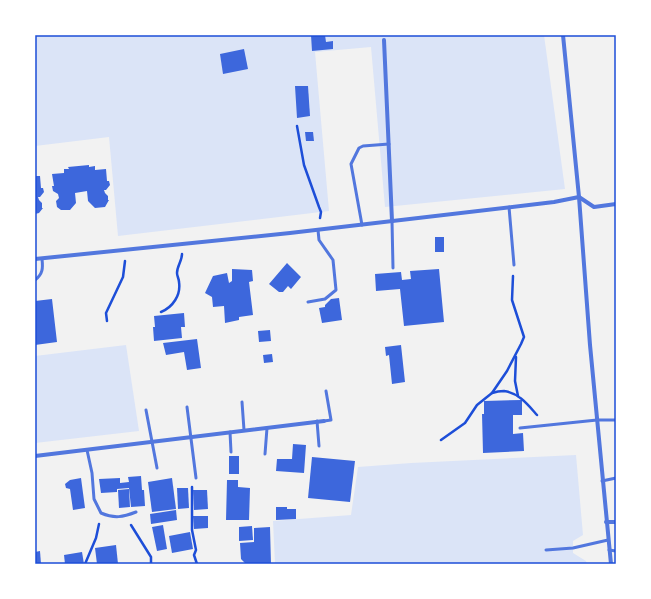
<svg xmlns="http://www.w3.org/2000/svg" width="651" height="599" viewBox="0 0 651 599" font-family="Cabin,sans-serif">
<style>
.green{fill:#dbe4f7}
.building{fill:#3d67dc}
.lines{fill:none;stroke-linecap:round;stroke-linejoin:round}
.path{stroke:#1d4ed8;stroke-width:2.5}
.service{stroke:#5277de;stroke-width:3}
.minor{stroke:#5277de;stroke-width:4}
.neatline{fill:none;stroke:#1d4ed8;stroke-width:1.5}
</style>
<rect width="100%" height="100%" fill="#f2f2f2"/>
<g class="green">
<polygon points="35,35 544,35 565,189 385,207 371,47 315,52 329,211 118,236 109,137 35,146"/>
<polygon points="126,345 139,431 35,443 35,356"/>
<polygon points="576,455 583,535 573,541 573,553 586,561 587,564 275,564 273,521 351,515 358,467 411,463"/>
</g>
<g class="building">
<polygon points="311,35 325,35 326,42 333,41 333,49 312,51"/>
<polygon points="244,49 248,69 223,74 220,54"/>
<polygon points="295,86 308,86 310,116 297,118"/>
<polygon points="305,132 313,132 314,141 306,141"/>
<polygon points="89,165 89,167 95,166 95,170 106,169 107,181 109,181 110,185 106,190 104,190 105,193 108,196 108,200 109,200 105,207 95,208 88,201 87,191 75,193 76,203 70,210 61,210 57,207 56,201 59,198 58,194 53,191 52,186 54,186 52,174 64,173 64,169 69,169 68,167"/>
<polygon points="35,176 40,176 41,188 43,188 44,192 40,197 38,197 39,200 42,203 42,208 43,208 39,213 35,214"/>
<rect x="435" y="237" width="9" height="15"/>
<polygon points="287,263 301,277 291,289 288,286 283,292 279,292 269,284"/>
<polygon points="232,269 252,270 253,281 249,282 253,315 239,317 239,320 225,323 224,306 213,307 212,297 205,293 213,276 227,273 229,283 232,281"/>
<polygon points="439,269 444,322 404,326 400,289 376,291 375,274 401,272 402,280 411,279 410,271"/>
<polygon points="339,298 342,320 322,323 319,308 325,307 325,305 331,299"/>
<polygon points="52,299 57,342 35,345 35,312 36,312 35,301"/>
<polygon points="184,313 185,327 181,327 182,338 154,341 153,327 155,327 154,316"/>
<polygon points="270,330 271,341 259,342 258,331"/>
<polygon points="197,339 201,368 187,370 184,352 166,355 163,343"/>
<polygon points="401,345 405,382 392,384 389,355 386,356 385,347"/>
<polygon points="272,354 273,362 264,363 263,355"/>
<polygon points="522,400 522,415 513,415 513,434 523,433 524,451 483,453 482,414 484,414 484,401"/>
<polygon points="293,444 306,445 304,473 276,471 277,459 292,459"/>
<rect x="229" y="456" width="10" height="18"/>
<polygon points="312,457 355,461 350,502 308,498"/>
<polygon points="141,476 142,490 144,490 145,506 131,507 129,488 117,489 117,492 101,493 99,479 120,478 120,483 129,482 128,477"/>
<polygon points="81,478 85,508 73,510 70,489 66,488 65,484 70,480"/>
<polygon points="172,478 176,509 152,512 148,482"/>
<polygon points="227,480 238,480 238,487 250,488 249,520 226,520"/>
<polygon points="177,488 188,488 189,508 178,509"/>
<polygon points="129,489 130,507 119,508 118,490"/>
<polygon points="193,490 207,490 208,509 194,510"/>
<polygon points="276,507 287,507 287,509 296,509 296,519 276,520"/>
<polygon points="176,510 177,520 151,524 150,514"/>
<polygon points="193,516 208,516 208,528 194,529"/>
<polygon points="163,525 167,549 157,551 152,527"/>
<polygon points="252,526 253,540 239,541 239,527"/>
<polygon points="270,527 271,564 246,564 241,559 240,543 254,542 254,528"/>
<polygon points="190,532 193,549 172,553 169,536"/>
<polygon points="116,545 118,564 97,564 95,548"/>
<polygon points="40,551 41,564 35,564 35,552"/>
<polygon points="82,552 84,564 65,564 64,555"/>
</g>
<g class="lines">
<g class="path">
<polyline points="297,126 304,165 319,207 321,212 320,218"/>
<path d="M161,312C173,307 181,295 179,282C179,279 177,276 177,273C177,266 182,261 182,254"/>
<polyline points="107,321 106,313 123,277 125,261"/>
<polyline points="516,357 515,381 518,396"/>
<path d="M492,393C495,392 500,391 504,391C519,393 528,405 537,415"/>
<polyline points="441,440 465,423 477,405 492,393 507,371 521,344 524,337 512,300 513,276"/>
<polyline points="192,487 192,530 196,550 194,555 197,564"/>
<polyline points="131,525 151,557 151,564"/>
<polyline points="85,564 96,538 99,524"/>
</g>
<g class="service">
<polyline points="509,207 514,265"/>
<polyline points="392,221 393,268"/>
<polyline points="362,225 351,164 359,148 363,146 389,144"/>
<path d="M35,280C43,274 43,268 42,259"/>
<polyline points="308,302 325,299 336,290 333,260 319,240 318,230"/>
<polyline points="242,402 244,430"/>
<polyline points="187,407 196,478"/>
<polyline points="146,410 157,468"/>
<polyline points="317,421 319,446"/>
<polyline points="324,421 331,420 326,391"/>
<polyline points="520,428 597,420 616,420"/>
<polyline points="230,432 231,452"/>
<path d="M87,450L92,473L94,499L101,513C115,519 123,517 136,512"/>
<polyline points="265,454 267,428"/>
<polyline points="602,481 616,478"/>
<polyline points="546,550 573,548 608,540"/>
<polyline points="609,550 616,551"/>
</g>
<g class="minor">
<polyline points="563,35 579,197 590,345 611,564"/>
<polyline points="384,40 392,221"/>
<polyline points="35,259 290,233 554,202 579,197 594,207 616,204"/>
<polyline points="35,456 324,421"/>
<polyline points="606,522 616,522"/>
</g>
</g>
<rect width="651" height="599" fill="none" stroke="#ffffff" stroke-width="72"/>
<rect x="36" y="36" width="579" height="527" class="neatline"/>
</svg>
